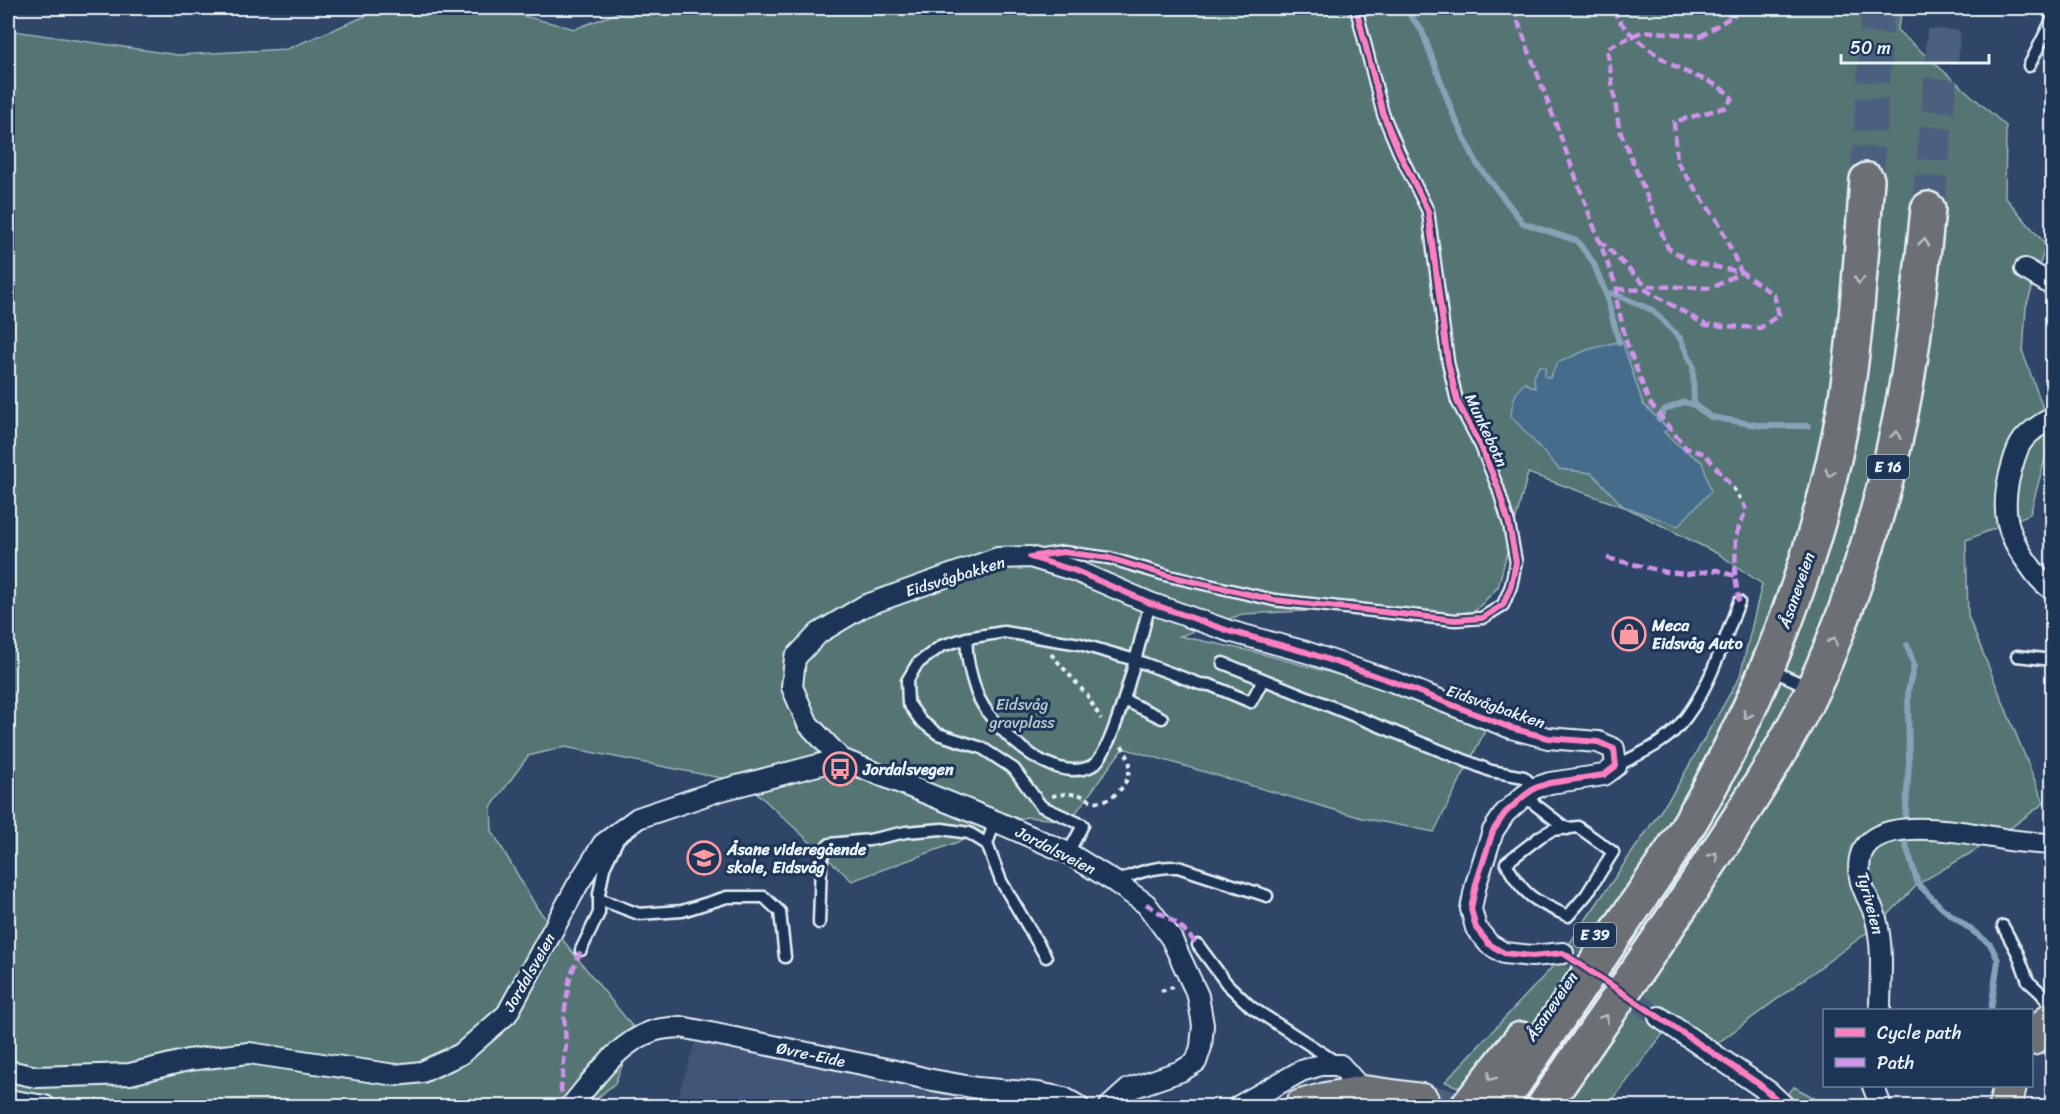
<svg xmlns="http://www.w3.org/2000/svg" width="2060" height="1114" viewBox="0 0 2060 1114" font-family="Sriracha,sans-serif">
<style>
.built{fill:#405477}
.green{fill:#557575;stroke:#9eb3b6;stroke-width:1.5;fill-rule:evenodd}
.water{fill:#446d8b;stroke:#86a2b7;stroke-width:1.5}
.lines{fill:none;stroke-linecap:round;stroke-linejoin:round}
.stream{stroke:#86a2b7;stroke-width:6}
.street-tunnel{stroke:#4c607e;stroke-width:20;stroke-dasharray:20 10;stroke-linecap:butt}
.primary-tunnel{stroke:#4c607e;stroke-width:32;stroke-dasharray:32 16;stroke-linecap:butt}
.highway-tunnel{stroke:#4c607e;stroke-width:33;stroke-dasharray:33 16;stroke-linecap:butt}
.lane-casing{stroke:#e8f1f8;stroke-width:15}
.street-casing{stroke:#e8f1f8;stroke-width:24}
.primary-casing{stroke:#e8f1f8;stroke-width:36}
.highway-casing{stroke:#e8f1f8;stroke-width:38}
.path{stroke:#e8f1f8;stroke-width:4;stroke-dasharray:4.5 4.5;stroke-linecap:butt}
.lane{stroke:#1d3557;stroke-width:10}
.street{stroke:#1d3557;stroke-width:20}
.primary{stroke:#6c6f75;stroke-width:32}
.highway{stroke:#6c6f75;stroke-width:33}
.quiet{stroke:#d193ec;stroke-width:4.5;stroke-dasharray:9 4.5;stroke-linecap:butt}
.cycleway-casing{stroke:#1d3557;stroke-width:10}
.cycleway{stroke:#ff80c0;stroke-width:6}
.oneway{stroke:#b6bdc4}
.labels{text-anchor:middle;stroke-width:6;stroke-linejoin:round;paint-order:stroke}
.shield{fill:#1d3557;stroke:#abb9c8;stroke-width:1.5}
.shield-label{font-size:15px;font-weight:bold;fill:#e8f1f8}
.street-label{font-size:16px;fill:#e8f1f8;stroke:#1d3557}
.poi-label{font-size:16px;font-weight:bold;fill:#e8f1f8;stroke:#1d3557;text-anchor:start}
.park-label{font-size:16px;fill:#b5c6ca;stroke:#1d3557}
</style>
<rect width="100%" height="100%" fill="#304668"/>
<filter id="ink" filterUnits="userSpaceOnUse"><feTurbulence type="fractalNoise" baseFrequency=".0167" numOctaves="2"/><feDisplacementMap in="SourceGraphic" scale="12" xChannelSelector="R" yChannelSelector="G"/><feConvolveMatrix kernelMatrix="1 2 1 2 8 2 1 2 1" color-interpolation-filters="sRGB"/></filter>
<g filter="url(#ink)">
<polygon class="built" points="701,1024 1054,1106 675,1106"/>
<g class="green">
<path d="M385,8H492L575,29L630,8H1903L1897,30L2006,126L2005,197L2046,245L2026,307L2023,353L2052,433L2030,514L1966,540L1968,616L2044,803L2001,835L1918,884L1880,923L1711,1048L1675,1018L1608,1106H1507L1445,1082L1556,963L1675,790L1740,676L1762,584L1720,555L1627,508L1528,473L1498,587L1475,611L1450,617L1352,601L1334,603L1327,610L1243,614L1180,636L1255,652L1492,717L1434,832L1362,818L1123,748L1070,821L1026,817L852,881L746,783L565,747L528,756L491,807L492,831L537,908L636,1031L615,1083L588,1106H34L8,1101V30L178,55L287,49ZM1622,341L1643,404L1668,429L1664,432C1675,444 1687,453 1702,462L1623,506L1592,473L1559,469L1525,383L1536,389L1544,377L1550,378L1558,363L1587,350Z"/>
<polygon points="1794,1087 1811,1096 1826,1106 1788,1106 1784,1099"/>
</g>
<path class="water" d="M1622,341L1643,404L1668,429L1664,432C1675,444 1688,453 1702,462L1711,491L1678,526L1623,506L1592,473L1559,469L1511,416C1512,403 1514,392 1525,383L1535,388L1534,377L1539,366L1546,367L1544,376L1550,378L1557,363L1587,350Z"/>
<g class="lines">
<g class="stream">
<polyline points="1405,8 1422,31 1453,114 1477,164 1523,223 1577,241 1593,262 1606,294 1612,293 1652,310 1680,338 1693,366 1694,405"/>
<polyline points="1606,294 1619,342"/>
<polyline points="1659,419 1664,410 1684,402 1694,405 1711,417 1763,426 1808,426"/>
<polyline points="1907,645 1914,665 1908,691 1909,762 1904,839 1918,884 1942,908 1990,944 1998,960 1991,1010"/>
<polyline points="2018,1096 2024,1106"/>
</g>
<polyline class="street-tunnel" points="1563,953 1659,1017"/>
<polyline class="primary-tunnel" points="1422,1100 1454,1106"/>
<g class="highway-tunnel">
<polyline points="1867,180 1878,8"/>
<polyline points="1928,209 1940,86 1945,8"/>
</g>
<g class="lane-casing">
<g id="lane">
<polyline points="2043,8 2052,13"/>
<polyline points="2029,66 2052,20"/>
<polyline points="1039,556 1063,552 1109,558 1169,576 1274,600 1455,620 1482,618 1503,605 1511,586 1516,562 1509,524 1498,488 1481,446 1457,401 1448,362 1428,211 1399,152 1383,114 1356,8"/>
<path d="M1150,603C1142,632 1115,752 1093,765C1054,788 988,726 976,691C971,676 965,654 967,638L1004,632L1080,644L1135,660L1200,684L1210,685L1251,702L1263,680"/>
<polyline points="967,638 941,646 917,664 907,681 908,703 921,721 938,734 982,748 1014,769 1041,806 1083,825 1068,853"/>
<polyline points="2017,656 2052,660"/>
<polyline points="1223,663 1491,771 1524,777 1535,788"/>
<polyline points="1769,669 1809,687"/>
<polyline points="1124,700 1162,718"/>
<path d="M1616,766C1637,755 1662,745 1678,727C1709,692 1722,645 1739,602"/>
<polyline points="1524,796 1567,829"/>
<polyline points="995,821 987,844 1001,881 1046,957"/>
<path d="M1578,827L1613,852L1587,894L1568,916C1535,901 1523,896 1506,863L1541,836L1552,830Z"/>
<path d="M1115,882C1136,873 1155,866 1178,867L1267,896"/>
<polyline points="599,899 639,914 682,911 727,897 764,897 780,912 785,957"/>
<polyline points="819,923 821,864 824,849 830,844 869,840 906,832 942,829 969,833 987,844"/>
<polyline points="2003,926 2018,954 2028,981 2041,993 2052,1007"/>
<polyline points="1198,945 1227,984 1251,1007 1336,1062"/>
<polyline points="581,950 599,913 599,894 604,868 620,835"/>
</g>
</g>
<g class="street-casing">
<g id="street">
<polyline points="2025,269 2052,285"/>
<path d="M2052,418C2041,424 2031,430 2023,440C2016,449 2014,460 2011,470C2000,509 2006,535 2030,566C2036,575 2043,584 2052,589"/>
<polyline points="841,759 808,724 792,687 795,658 819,633 864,606 998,558 1030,557 1076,571 1150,603 1229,631 1306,652 1394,682 1511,728 1548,738 1598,742 1614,749 1616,766 1604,775 1550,783 1535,788 1524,796 1505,813 1493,831 1476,884 1471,909 1476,928 1489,944 1504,953 1532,956 1563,953"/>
<path d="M1880,1010C1880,979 1884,950 1876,919C1873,905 1862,892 1860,877C1848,807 1961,832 1998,838C2016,842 2034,843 2052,844"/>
<polyline points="1659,1017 1769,1092 1784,1106"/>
<polyline points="8,1071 37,1077 130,1074 188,1060 249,1053 395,1075 422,1072 461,1054 507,1014 578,884 603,844 638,818 718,791 841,759 995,821 1068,853 1115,882 1146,904 1171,938 1198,996 1203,1025 1201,1047 1196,1062 1181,1071 1129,1089 1110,1106"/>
<polyline points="1873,1086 1881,1106"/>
<polyline points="8,1100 45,1106"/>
<path d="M571,1106C594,1079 617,1043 653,1031C662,1028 672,1028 681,1027L891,1070L927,1079L977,1088L1038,1093L1064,1098L1078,1106"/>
<polyline points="1239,1106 1301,1071 1321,1065 1340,1065 1364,1092"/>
</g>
</g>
<g class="primary-casing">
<g id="primary">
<polyline points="2032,1039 2052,1018"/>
<polyline points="1301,1106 1326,1099 1364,1092 1422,1100"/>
<polyline points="2005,1106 2010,1086"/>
</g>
</g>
<g class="highway-casing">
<g id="highway">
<polyline points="1468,1106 1521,1039"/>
<path d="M1499,1106C1541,1044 1583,982 1625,920C1653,879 1682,839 1705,796C1772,674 1821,541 1845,404C1857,330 1861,255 1867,180"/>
<path d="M1544,1106C1598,1027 1654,948 1707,867C1753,798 1799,727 1830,650C1864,566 1890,477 1906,387C1916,328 1922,268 1928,209"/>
</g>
</g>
<g class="path">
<polyline points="1733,488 1743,503"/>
<polyline points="1051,654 1087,695 1101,719"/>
<path d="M1052,796C1061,794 1071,793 1080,795C1085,797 1089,800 1093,801C1107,804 1121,792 1126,781C1133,765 1130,760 1122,746"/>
<polyline points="1161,991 1173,987"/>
</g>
<use href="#lane" class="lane"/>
<use href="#street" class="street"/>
<use href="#primary" class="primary"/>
<use href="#highway" class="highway"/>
<g class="quiet">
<polyline points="1513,8 1617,289 1617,302 1626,341 1649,402 1686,448 1705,454 1733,488"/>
<polyline points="1684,8 1692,8"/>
<path d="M1599,240L1646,286L1712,288L1741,272L1720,225L1677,162L1674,122L1726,107L1732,98C1718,81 1695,78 1676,67C1657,56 1626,34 1616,15L1620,8"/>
<polyline points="1617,289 1646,290 1706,325 1760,328 1779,315 1774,295 1741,272 1691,262 1668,248 1619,128 1607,48 1643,31 1701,36 1745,8"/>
<polyline points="1607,558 1666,572 1688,574 1717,570 1735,576"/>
<polyline points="1739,602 1735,576 1736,535 1746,510 1743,503"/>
<polyline points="2051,660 2052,697"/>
<polyline points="1146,904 1179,925 1198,945"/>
<polyline points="564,1106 561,1089 566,1044 564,1015 570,977 581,950"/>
</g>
<g class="cycleway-casing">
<g id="cycleway">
<polyline points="1036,556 1063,552 1109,558 1169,576 1274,600 1455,620 1482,618 1503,605 1511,586 1516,562 1509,524 1498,488 1481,446 1457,401 1448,362 1428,211 1399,152 1383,114 1356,8"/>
<polyline points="1030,557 1076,571 1150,603 1229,631 1306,652 1394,682 1511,728 1548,738 1598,742 1614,749 1616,766 1604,775 1550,783 1535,788 1524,796 1505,813 1493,831 1476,884 1471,909 1476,928 1489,944 1504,953 1532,956 1563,953 1759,1084 1784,1106"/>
</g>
</g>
<use href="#cycleway" class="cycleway"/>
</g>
<defs><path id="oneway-chevron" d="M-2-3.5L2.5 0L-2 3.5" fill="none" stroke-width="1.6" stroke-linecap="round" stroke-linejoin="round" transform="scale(1.5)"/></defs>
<g class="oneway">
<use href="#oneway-chevron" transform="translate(1924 242) rotate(-84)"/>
<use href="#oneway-chevron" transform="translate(1859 280) rotate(95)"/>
<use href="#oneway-chevron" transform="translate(1896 435) rotate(-78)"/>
<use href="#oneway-chevron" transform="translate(1830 473) rotate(103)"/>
<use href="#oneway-chevron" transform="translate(1833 641) rotate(-69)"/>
<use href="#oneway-chevron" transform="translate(1747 715) rotate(116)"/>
<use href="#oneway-chevron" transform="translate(1714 856) rotate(-57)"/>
<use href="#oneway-chevron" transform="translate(1605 1018) rotate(-56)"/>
<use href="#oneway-chevron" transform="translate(1491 1077) rotate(128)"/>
</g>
</g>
<defs>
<g id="shop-ring" transform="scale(1.725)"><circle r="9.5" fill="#1d3557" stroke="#ff9aa2" stroke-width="1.5"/><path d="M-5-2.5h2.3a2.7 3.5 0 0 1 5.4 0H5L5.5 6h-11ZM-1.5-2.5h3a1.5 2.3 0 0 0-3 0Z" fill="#ff9aa2"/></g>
<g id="bus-ring" transform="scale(1.725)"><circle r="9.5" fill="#1d3557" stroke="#ff9aa2" stroke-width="1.5"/><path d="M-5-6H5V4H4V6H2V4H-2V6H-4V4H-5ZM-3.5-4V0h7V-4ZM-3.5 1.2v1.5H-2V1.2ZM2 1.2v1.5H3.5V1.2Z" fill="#ff9aa2"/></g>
<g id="school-ring" transform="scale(1.725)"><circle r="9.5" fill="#1d3557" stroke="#ff9aa2" stroke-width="1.5"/><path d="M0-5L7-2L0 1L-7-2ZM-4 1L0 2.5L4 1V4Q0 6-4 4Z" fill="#ff9aa2"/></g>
</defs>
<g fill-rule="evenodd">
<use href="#shop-ring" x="1629" y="634"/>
<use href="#bus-ring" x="840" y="769"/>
<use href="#school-ring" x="704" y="858"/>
</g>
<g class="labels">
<g class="shield">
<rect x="1867" y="455" width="42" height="24" rx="4.5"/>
<rect x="1574" y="923" width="42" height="24" rx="4.5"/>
</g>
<g class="shield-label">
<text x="1888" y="472">E 16</text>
<text x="1595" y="940">E 39</text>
</g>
<g class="street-label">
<text transform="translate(1487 430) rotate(65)" y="6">Munkebotn</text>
<text transform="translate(955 576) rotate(-17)" y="6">Eidsvågbakken</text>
<text transform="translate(1796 590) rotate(-71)" y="6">Åsaneveien</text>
<text transform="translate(1496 706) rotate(19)" y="6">Eidsvågbakken</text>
<text transform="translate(1056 850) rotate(27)" y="6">Jordalsveien</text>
<text transform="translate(1871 903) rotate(75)" y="6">Tyriveien</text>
<text transform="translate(529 972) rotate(-60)" y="6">Jordalsveien</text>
<text transform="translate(1551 1006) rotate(-56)" y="6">Åsaneveien</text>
<text transform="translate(811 1054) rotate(12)" y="6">Øvre-Eide</text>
</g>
<g class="poi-label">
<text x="1652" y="631">Meca<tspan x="1652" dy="18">Eidsvåg Auto</tspan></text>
<text x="863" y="775">Jordalsvegen</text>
<text x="727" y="855">Åsane videregående<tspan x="727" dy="18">skole, Eidsvåg</tspan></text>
</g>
<g class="park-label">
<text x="1022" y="710">Eidsvåg<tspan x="1022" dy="18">gravplass</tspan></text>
</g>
</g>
<rect width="2060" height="1114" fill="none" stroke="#1d3557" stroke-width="30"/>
<rect x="15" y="15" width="2030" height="1084" fill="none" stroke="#e8f1f8" stroke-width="2" filter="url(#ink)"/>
<rect x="1823" y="1009" width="210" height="78" fill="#1d3557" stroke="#6e8097" stroke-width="1.5"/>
<rect x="1835" y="1028" width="30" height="9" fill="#ff80c0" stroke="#6e8097" stroke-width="1.5"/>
<text x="1877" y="1039" font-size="18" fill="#e8f1f8">Cycle path</text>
<rect x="1835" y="1058" width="30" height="9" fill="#d193ec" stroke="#6e8097" stroke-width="1.5"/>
<text x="1877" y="1069" font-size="18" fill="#e8f1f8">Path</text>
<path d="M1841 54v9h148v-9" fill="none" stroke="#e8f1f8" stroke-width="3"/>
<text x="1850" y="54" font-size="18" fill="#e8f1f8" stroke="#1d3557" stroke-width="4.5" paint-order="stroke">50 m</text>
</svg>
